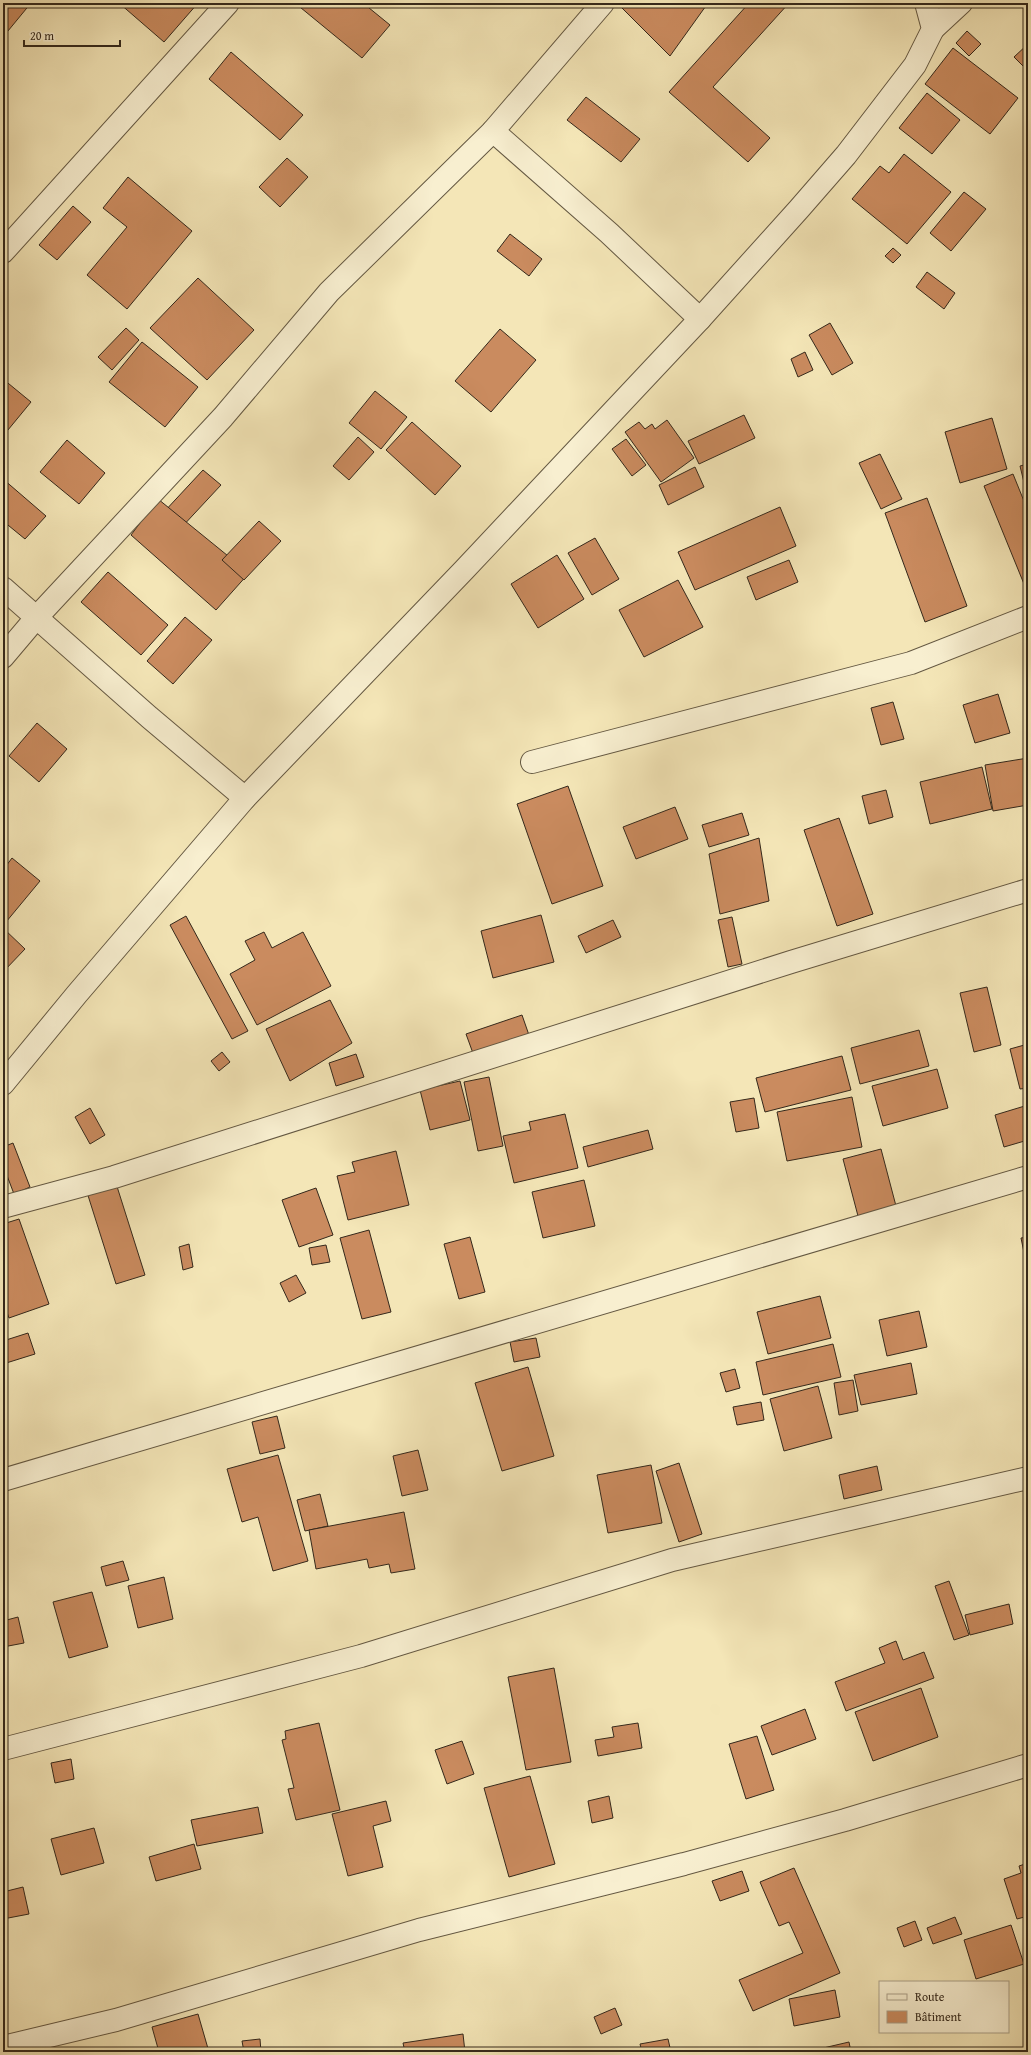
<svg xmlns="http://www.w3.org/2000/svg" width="1031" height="2055" viewBox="0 0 1031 2055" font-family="'Gentium Book Plus',serif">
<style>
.building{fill:#ca8b5f;stroke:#34281b}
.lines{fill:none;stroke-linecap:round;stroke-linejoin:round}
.minor-casing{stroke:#645842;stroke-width:24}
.minor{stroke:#f8efd0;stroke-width:22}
</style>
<rect width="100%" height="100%" fill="#f4e6b7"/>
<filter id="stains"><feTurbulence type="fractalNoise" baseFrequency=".005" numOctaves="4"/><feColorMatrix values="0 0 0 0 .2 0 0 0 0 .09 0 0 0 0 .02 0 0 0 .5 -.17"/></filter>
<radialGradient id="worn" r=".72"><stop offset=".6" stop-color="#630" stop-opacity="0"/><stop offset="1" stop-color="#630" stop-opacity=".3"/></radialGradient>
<g class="building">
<polygon points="3,3 31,3 3,37"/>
<polygon points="119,3 198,3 164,42"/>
<polygon points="295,3 363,3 390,25 362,58"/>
<polygon points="620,3 708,3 670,56 618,4"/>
<polygon points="749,3 789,3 713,87 770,138 748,162 669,92"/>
<polygon points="967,31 981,44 969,56 956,43"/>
<polygon points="1028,44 1028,71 1014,57"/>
<polygon points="953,48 1018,98 990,134 925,84"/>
<polygon points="231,52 303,115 280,140 209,79"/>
<polygon points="927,93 960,120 932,154 899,128"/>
<polygon points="586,97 640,139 621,162 567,120"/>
<polygon points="904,154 951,192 907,244 852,199 880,166 889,173"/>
<polygon points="287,158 308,177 280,207 259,187"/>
<polygon points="128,177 192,231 127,309 87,275 127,227 103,208"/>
<polygon points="964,192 986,209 951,251 930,233"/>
<polygon points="73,206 91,222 57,260 39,245"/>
<polygon points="510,234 542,259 529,276 497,251"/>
<polygon points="893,248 901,255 893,263 885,256"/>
<polygon points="1026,262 1028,262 1028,281 1025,280"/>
<polygon points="927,272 955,293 944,309 916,287"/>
<polygon points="198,278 254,330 207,380 150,328"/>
<polygon points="830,323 853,363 832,375 809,335"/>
<polygon points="126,328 139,340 112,370 98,357"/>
<polygon points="500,329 536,360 491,412 455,381"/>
<polygon points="142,342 198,387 165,427 109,382"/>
<polygon points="805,352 813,370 798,377 791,359"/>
<polygon points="3,379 31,402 3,436"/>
<polygon points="375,391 407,417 381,449 349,423"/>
<polygon points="744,415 755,438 699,464 688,441"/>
<polygon points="992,418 1007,469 960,483 945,432"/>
<polygon points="667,420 694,458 661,482 625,432 639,422 645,429 652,424 655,429"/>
<polygon points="412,422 461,466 435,495 386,450"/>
<polygon points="358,437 374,452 349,480 333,466"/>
<polygon points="626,439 646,465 632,476 612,449"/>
<polygon points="67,440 105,473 79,504 40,472"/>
<polygon points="880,454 902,499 881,509 859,463"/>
<polygon points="1028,464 1028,495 1027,495 1020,466"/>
<polygon points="695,467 704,487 668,505 659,485"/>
<polygon points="203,470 221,485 180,529 163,513"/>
<polygon points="1013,474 1028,511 1028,583 1024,584 984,486"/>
<polygon points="3,479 46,516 25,539 3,521"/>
<polygon points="927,498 967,606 925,622 885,513"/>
<polygon points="158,499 249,573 216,610 131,535"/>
<polygon points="780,507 796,546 695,590 678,552"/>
<polygon points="259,521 281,541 244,580 222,560"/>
<polygon points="595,538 619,579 592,595 568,553"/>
<polygon points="557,555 584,599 538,628 511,584"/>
<polygon points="789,560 798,582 756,600 747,577"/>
<polygon points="108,572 168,625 141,655 81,602"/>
<polygon points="678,580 703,627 644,657 619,610"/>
<polygon points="185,617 212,640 173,684 147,661"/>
<polygon points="998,694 1010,733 975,743 963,705"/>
<polygon points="893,702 904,739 881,745 871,708"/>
<polygon points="37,723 67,749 39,782 9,756"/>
<polygon points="1028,758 1028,805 993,811 985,765"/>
<polygon points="982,767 992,809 930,824 920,782"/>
<polygon points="568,786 603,886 552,904 517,804"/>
<polygon points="886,790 893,817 869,824 862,796"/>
<polygon points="675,807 688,839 636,859 623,827"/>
<polygon points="742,813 749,835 709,847 702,825"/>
<polygon points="839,818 873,914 837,926 804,830"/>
<polygon points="759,838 769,901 720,914 709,854"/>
<polygon points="12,858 40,881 6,922 3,919 3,870"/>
<polygon points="541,915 554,962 493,978 481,931"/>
<polygon points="186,916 248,1031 232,1039 170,925"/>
<polygon points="732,917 742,964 728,967 718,920"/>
<polygon points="613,920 621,937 586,953 578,936"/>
<polygon points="3,928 25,949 3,972"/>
<polygon points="264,932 272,948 303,932 331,986 257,1025 230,974 255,960 245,941"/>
<polygon points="987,987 1001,1045 974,1052 960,993"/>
<polygon points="330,1000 352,1043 290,1081 266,1029"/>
<polygon points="522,1015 530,1038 474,1056 466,1034"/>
<polygon points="919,1030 929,1066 860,1084 851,1048"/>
<polygon points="1028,1044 1028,1088 1020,1089 1010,1049"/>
<polygon points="222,1052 230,1062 219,1071 211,1061"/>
<polygon points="356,1054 364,1077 336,1086 329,1063"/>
<polygon points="842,1056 851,1090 765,1112 756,1078"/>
<polygon points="937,1069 948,1108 883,1126 872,1086"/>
<polygon points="489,1077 503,1146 478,1151 464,1082"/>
<polygon points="460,1081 470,1120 430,1130 420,1090"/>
<polygon points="852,1097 862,1147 787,1161 777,1112"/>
<polygon points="754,1098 759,1128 736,1132 730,1102"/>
<polygon points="1028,1105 1028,1140 1004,1147 995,1115"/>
<polygon points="90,1108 105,1135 90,1144 75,1117"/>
<polygon points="565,1114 578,1168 514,1183 503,1136 531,1130 529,1122"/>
<polygon points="648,1130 653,1149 588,1167 583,1147"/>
<polygon points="13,1143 30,1187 14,1194 3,1165 3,1147"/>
<polygon points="881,1149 896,1206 858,1216 843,1159"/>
<polygon points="396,1151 409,1205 348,1220 337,1176 355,1172 352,1162"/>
<polygon points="114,1177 145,1275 116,1284 85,1186"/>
<polygon points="584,1180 595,1226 543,1238 532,1192"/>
<polygon points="316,1188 333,1235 299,1247 282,1200"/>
<polygon points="19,1219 49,1304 9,1318 3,1301 3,1224"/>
<polygon points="369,1230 391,1312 362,1319 340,1238"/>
<polygon points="470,1237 485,1292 459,1299 444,1244"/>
<polygon points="1028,1237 1028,1272 1021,1238"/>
<polygon points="189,1244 193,1267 183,1270 179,1247"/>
<polygon points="326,1245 330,1262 312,1265 309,1248"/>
<polygon points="296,1275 306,1293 289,1302 280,1283"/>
<polygon points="820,1296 831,1338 768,1354 757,1312"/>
<polygon points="919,1311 927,1347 887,1356 879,1320"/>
<polygon points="28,1333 35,1354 3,1364 3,1341"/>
<polygon points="536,1338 540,1357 514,1362 510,1342"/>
<polygon points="833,1344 841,1377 763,1395 756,1362"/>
<polygon points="911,1363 917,1394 861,1405 854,1375"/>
<polygon points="528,1367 554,1456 502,1471 475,1383"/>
<polygon points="735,1369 740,1388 726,1392 720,1373"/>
<polygon points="853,1380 858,1411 839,1415 834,1383"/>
<polygon points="818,1386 832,1438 784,1451 770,1399"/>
<polygon points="761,1402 764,1420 737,1425 733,1407"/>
<polygon points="277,1416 285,1448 260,1454 252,1422"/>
<polygon points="418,1450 428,1490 402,1496 393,1456"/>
<polygon points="278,1455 308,1561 273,1571 258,1517 242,1522 227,1469"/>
<polygon points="679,1463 702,1534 679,1542 656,1471"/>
<polygon points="651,1465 662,1523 608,1533 597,1475"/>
<polygon points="877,1466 882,1490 844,1499 839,1475"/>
<polygon points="320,1494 328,1526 305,1531 297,1500"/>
<polygon points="404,1512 415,1569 391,1573 389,1564 369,1568 367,1559 316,1569 309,1530"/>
<polygon points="123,1561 129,1580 106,1586 101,1567"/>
<polygon points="164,1577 173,1619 138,1628 128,1586"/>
<polygon points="949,1581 969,1635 954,1640 935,1586"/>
<polygon points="92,1592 108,1647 69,1658 53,1602"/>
<polygon points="1009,1604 1013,1624 970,1635 965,1615"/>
<polygon points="18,1617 24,1643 3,1647 3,1621"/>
<polygon points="896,1641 903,1660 924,1652 934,1678 846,1711 835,1682 885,1663 879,1648"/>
<polygon points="554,1668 571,1762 526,1770 508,1677"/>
<polygon points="921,1688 938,1737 873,1761 855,1712"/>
<polygon points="805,1709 816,1739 772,1755 761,1726"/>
<polygon points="319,1723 340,1810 296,1820 288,1789 294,1788 282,1740 286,1739 285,1731"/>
<polygon points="638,1723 642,1748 598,1756 595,1740 614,1737 612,1727"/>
<polygon points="757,1736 774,1790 746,1799 729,1744"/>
<polygon points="462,1741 474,1774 447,1784 435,1750"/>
<polygon points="71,1759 74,1779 55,1783 51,1763"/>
<polygon points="530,1776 555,1864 509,1877 484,1788"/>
<polygon points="609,1796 613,1818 592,1823 588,1801"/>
<polygon points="386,1801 391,1821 373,1826 383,1867 348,1876 332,1814"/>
<polygon points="258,1807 263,1833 197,1846 191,1820"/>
<polygon points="94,1828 104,1863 61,1875 51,1839"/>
<polygon points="194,1844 201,1869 156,1881 149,1857"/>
<polygon points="1028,1863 1028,1916 1017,1919 1004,1879 1021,1873 1019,1866"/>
<polygon points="794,1868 840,1973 753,2011 739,1980 803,1953 789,1922 779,1926 760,1882"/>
<polygon points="742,1871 749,1891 720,1901 712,1881"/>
<polygon points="23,1887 29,1914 3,1919 3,1892"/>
<polygon points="955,1917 962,1934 933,1944 927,1928"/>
<polygon points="915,1921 922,1940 904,1947 897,1928"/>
<polygon points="1011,1925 1024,1964 976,1979 964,1940"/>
<polygon points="835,1990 840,2017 794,2026 789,1999"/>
<polygon points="615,2008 622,2025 601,2034 594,2017"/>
<polygon points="198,2014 209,2052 159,2052 152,2027"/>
<polygon points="463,2034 465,2052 405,2052 403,2043"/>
<polygon points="260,2039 261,2052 244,2052 242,2041"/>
<polygon points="668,2039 671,2052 642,2052 640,2044"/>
<polygon points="849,2042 851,2052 820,2052 819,2049"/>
<polygon points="567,2049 567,2052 543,2052"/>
</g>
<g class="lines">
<g class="minor-casing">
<g id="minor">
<polyline points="933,29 961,3"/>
<polyline points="493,131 609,233 700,319"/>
<polyline points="3,252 228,3"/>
<polyline points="3,588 149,717 245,798"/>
<polyline points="3,657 36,618 223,417 329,292 493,131 603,3"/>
<polyline points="532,762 911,663 1028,617"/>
<polyline points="3,1084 77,994 245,798 464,570 700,319 799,209 846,155 915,65 933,29 926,3"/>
<polyline points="3,1207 114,1177 791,962 1028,890"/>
<polyline points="3,1480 1028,1177"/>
<polyline points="3,1749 361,1656 672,1560 1028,1478"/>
<polyline points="3,2047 116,2020 419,1930 684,1864 845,1820 1028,1765"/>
</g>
</g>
<use href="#minor" class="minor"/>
</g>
<rect width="1031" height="2055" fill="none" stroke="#f4e6b7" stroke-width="16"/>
<rect x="4" y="4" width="1023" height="2047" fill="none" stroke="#34281b" stroke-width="2"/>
<rect x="8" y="8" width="1015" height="2039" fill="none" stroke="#34281b"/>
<rect x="879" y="1981" width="130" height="52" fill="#f8efd0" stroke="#aa9f88"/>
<rect x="887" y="1994" width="20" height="6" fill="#f8efd0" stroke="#aa9f88"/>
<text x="915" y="2001" font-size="12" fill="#34281b">Route</text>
<rect x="887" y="2011" width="20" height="12" fill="#ca8b5f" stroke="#aa9f88"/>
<text x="915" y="2021" font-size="12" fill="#34281b">Bâtiment</text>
<path d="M24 40v6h96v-6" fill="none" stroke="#34281b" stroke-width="2"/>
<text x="30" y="40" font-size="12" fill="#34281b" stroke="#f8efd0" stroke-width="3" paint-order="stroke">20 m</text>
<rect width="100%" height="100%" filter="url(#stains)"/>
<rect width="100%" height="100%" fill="url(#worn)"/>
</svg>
